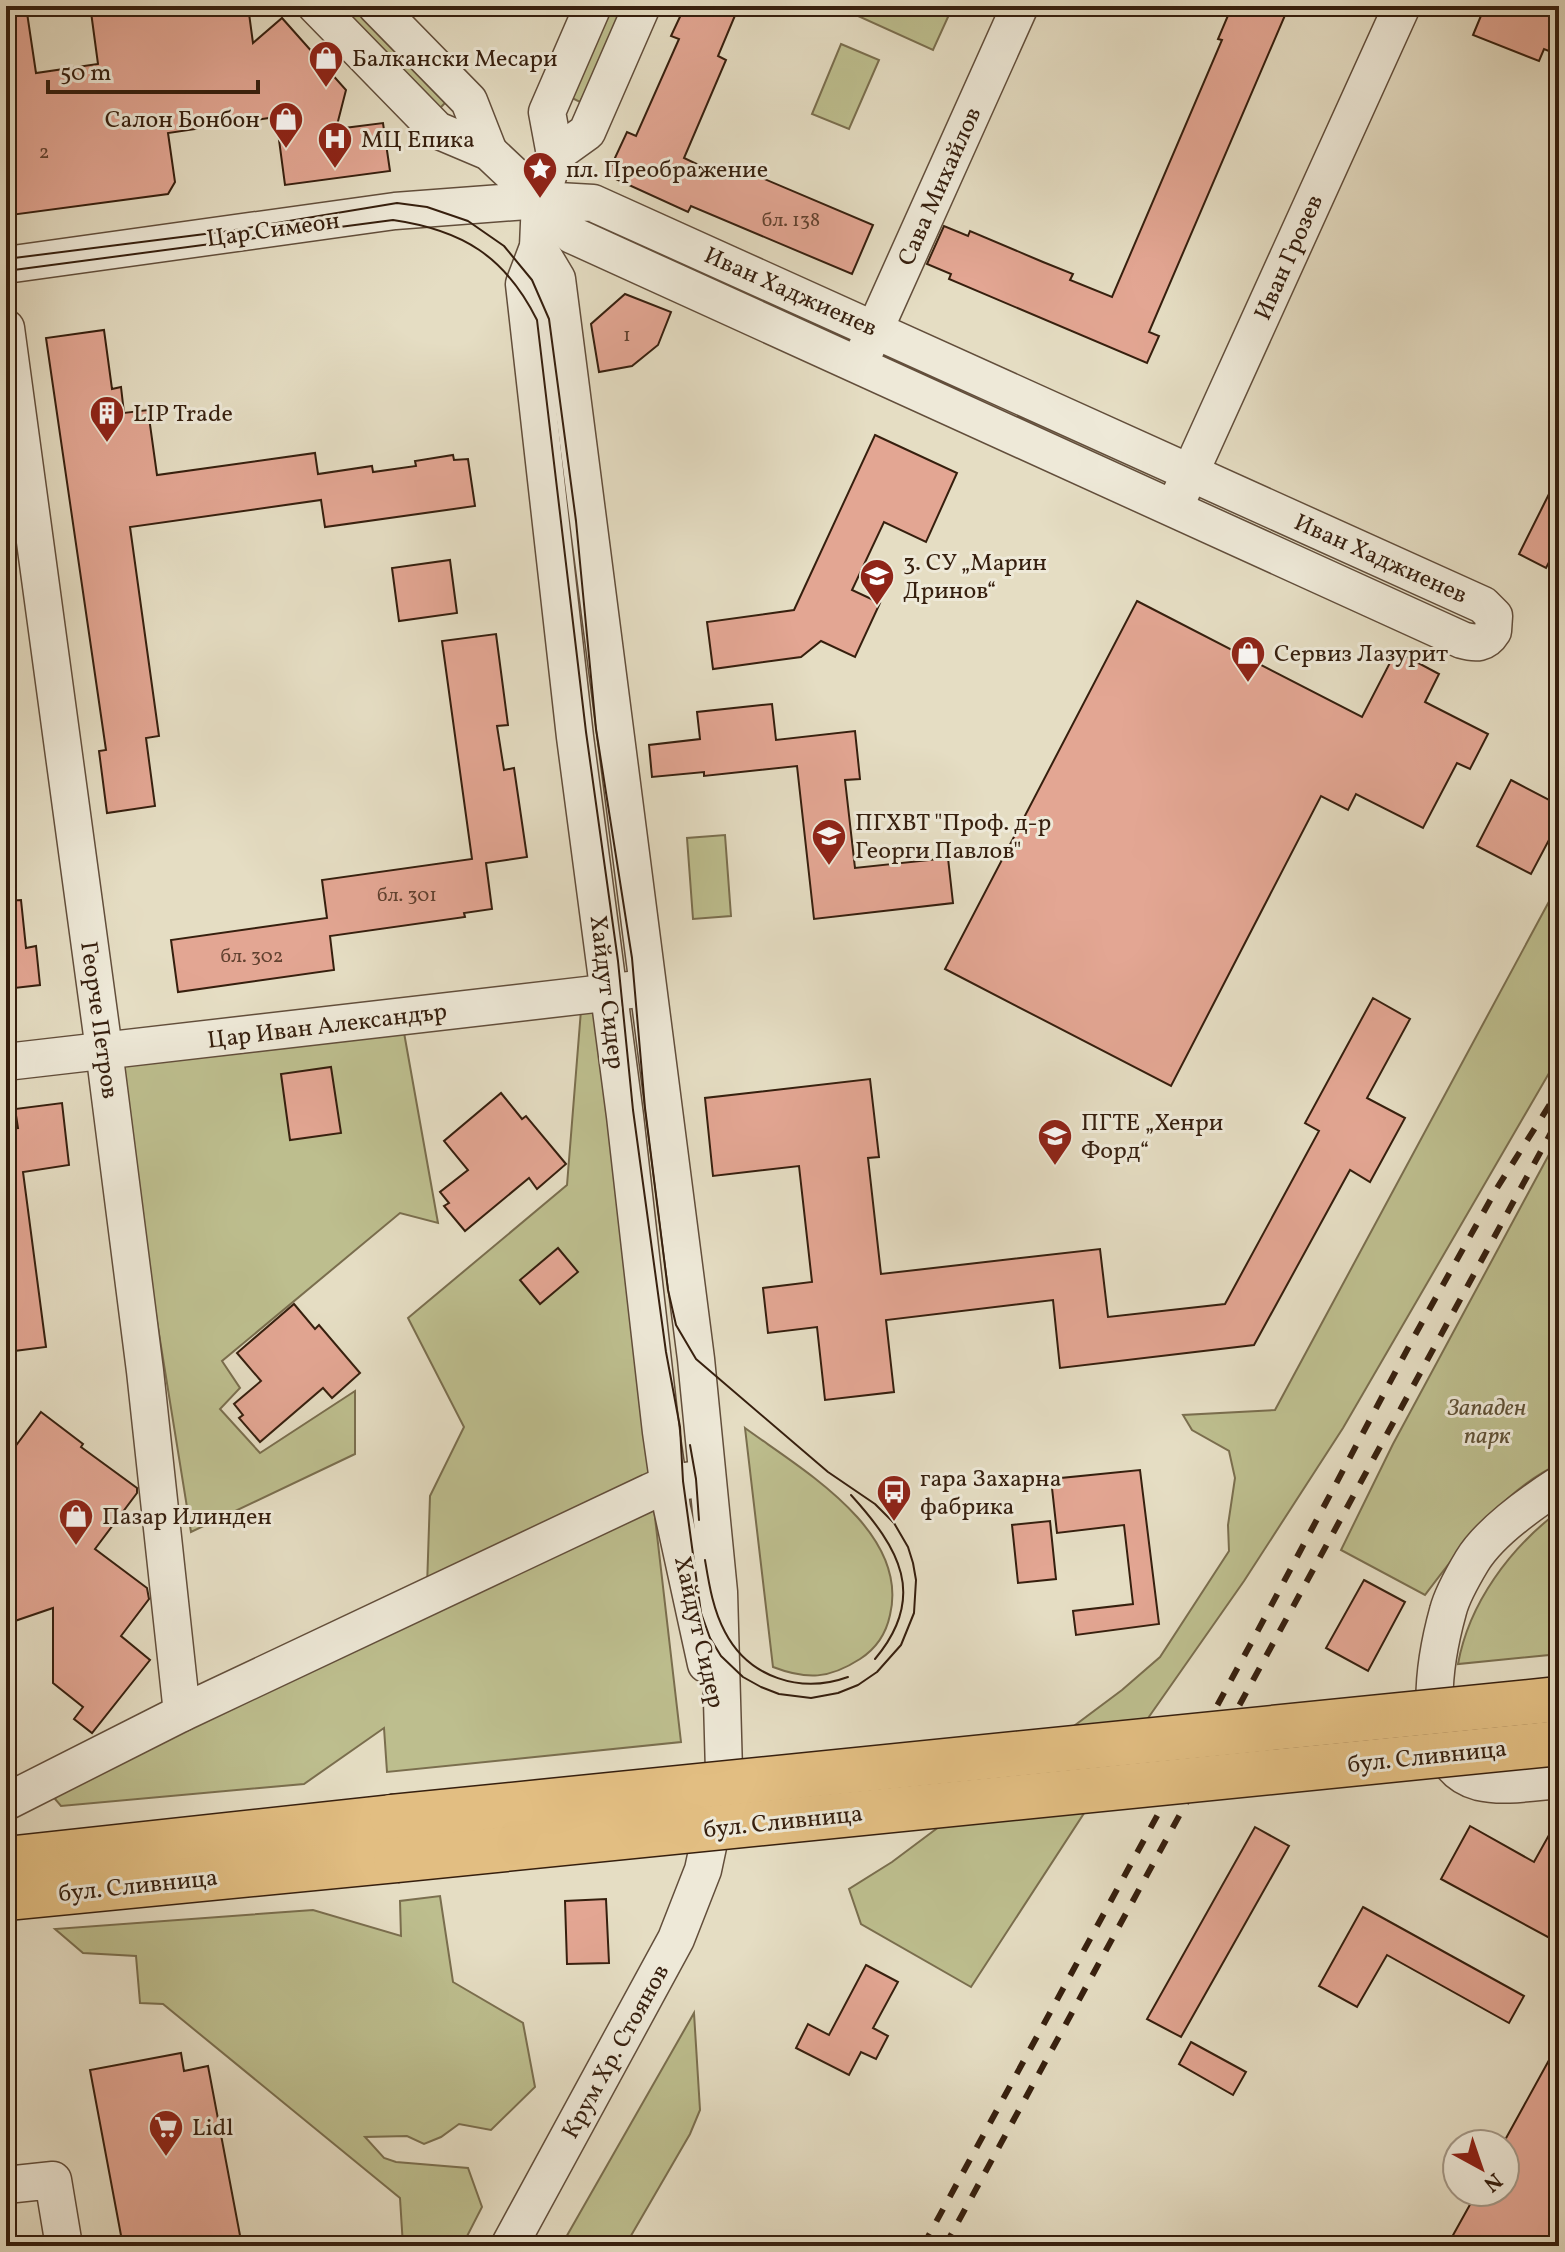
<svg xmlns="http://www.w3.org/2000/svg" width="1565" height="2252" viewBox="0 0 1565 2252" font-family="Vollkorn,serif">
<style>
.green{fill:#bdbe8e;stroke:#7a6e4e;stroke-width:2}
.building{fill:#e3a693;stroke:#361f0e;stroke-width:2}
.lines{fill:none;stroke-linecap:round;stroke-linejoin:round}
.minor-casing{stroke:#624e3b;stroke-width:39}
.major-casing{stroke:#361f0e;stroke-width:47}
.minor{stroke:#eee9d8;stroke-width:36}
.major{stroke:#e2be82;stroke-width:44}
.tram{stroke:#361f0e;stroke-width:2}
.rail{stroke:#361f0e;stroke-width:6;stroke-dasharray:14 14;stroke-linecap:butt}
.major-bridge-casing{stroke:#361f0e;stroke-width:47;stroke-linecap:butt}
.major-bridge{stroke:#e2be82;stroke-width:44}
.labels{text-anchor:middle;stroke-width:6;stroke-linejoin:round;paint-order:stroke}
.number-label{font-size:20px;fill:#61412f}
.poi-label{font-size:24px;fill:#361f0e;stroke:#eee9d8;text-anchor:start}
.street-label{font-size:24px;fill:#361f0e;stroke:#eee9d8}
.park-label{font-size:24px;font-style:italic;fill:#5e4f34;stroke:#eee9d8}
</style>
<rect width="100%" height="100%" fill="#e5ddc3"/>
<filter id="stains"><feTurbulence type="fractalNoise" baseFrequency=".0025" numOctaves="4"/><feColorMatrix values="0 0 0 0 .2 0 0 0 0 .09 0 0 0 0 .02 0 0 0 .5 -.17"/></filter>
<radialGradient id="worn" r=".72"><stop offset=".6" stop-color="#630" stop-opacity="0"/><stop offset="1" stop-color="#630" stop-opacity=".3"/></radialGradient>
<g class="green">
<polygon points="335,6 367,6 454,94 438,110"/>
<polygon points="606,6 630,6 580,102 572,98"/>
<polygon points="862,6 953,6 933,50 858,16"/>
<polygon points="841,44 879,60 849,129 812,114"/>
<polygon points="725,835 731,916 693,919 687,838"/>
<polygon points="1559,883 1559,1056 1343,1428 1244,1581 1118,1761 971,1987 861,1924 849,1889 892,1862 1122,1690 1160,1657 1229,1551 1228,1525 1235,1478 1229,1451 1192,1430 1183,1415 1275,1410"/>
<polygon points="600,1005 659,1477 427,1587 430,1496 464,1427 408,1318 567,1185 581,1010"/>
<polygon points="403,1027 438,1223 400,1213 222,1361 240,1388 220,1409 260,1453 355,1391 355,1454 191,1532 115,1061"/>
<path d="M1559,1136V1464C1503,1490 1462,1546 1425,1595L1341,1550L1393,1444Z"/>
<path d="M745,1428C801,1469 910,1531 890,1615C886,1634 877,1648 860,1659C829,1679 807,1680 773,1667Z"/>
<polygon points="654,1509 681,1742 387,1772 384,1728 304,1784 61,1806 55,1799 61,1791 604,1526"/>
<path d="M1559,1511V1654L1458,1664C1469,1603 1510,1548 1559,1511Z"/>
<polygon points="440,1896 453,1982 523,2023 535,2087 491,2130 459,2124 441,2137 424,2144 407,2136 365,2137 384,2158 396,2162 468,2168 482,2207 462,2246 403,2246 400,2198 163,2004 140,2003 136,1956 83,1953 55,1929 313,1910 401,1936 400,1901"/>
<polygon points="694,2013 700,2110 690,2134 625,2246 561,2246"/>
</g>
<g class="building">
<polygon points="6,6 26,6 36,73 98,64 91,12 97,11 96,6 248,6 253,43 282,18 346,90 336,129 383,123 390,171 285,185 276,117 168,133 175,182 168,194 11,215 6,180 6,78 10,77 6,48"/>
<polygon points="685,6 739,6 718,56 726,60 684,158 724,177 729,164 873,225 852,274 691,206 688,212 607,175 627,132 636,136 679,39 671,36"/>
<polygon points="1232,6 1289,6 1149,332 1159,336 1147,363 949,279 951,274 927,264 944,226 968,236 970,231 1043,262 1073,274 1070,280 1112,297 1222,40 1218,39"/>
<polygon points="1485,6 1559,6 1559,55 1544,49 1539,61 1473,35"/>
<polygon points="625,294 671,312 658,345 632,366 599,372 591,324"/>
<polygon points="104,330 112,389 121,387 124,413 148,410 157,475 315,453 318,474 372,466 373,472 416,466 415,461 453,455 454,460 468,459 475,506 325,527 321,500 130,527 159,736 146,738 155,806 107,813 99,751 106,750 46,338"/>
<polygon points="875,435 957,473 926,542 884,522 852,590 880,603 855,657 821,641 801,657 713,669 707,622 794,610"/>
<polygon points="1559,474 1559,543 1546,568 1519,554"/>
<polygon points="450,560 457,613 399,621 392,568"/>
<polygon points="1137,601 1362,717 1396,651 1439,674 1425,702 1488,734 1470,769 1457,763 1423,828 1356,794 1348,810 1321,796 1171,1086 945,969"/>
<polygon points="496,634 508,725 497,726 504,770 514,768 527,857 486,863 492,909 464,913 465,917 330,936 334,970 178,992 171,940 327,918 322,880 472,859 442,641"/>
<polygon points="772,704 776,740 855,731 860,779 845,780 855,868 948,858 953,903 814,919 797,766 704,776 704,772 652,777 649,745 700,739 697,712"/>
<polygon points="1511,780 1559,805 1559,821 1531,874 1477,846"/>
<polygon points="21,900 26,948 36,946 40,985 6,989 6,901"/>
<polygon points="1373,998 1410,1019 1367,1098 1405,1118 1370,1182 1350,1170 1254,1345 1060,1368 1053,1300 886,1320 894,1392 825,1400 817,1327 768,1333 763,1288 812,1282 799,1166 713,1176 705,1098 870,1079 879,1157 868,1158 881,1274 1100,1249 1108,1317 1225,1304 1319,1131 1305,1123"/>
<polygon points="331,1067 341,1133 290,1140 281,1074"/>
<polygon points="501,1093 522,1119 526,1116 566,1164 537,1189 529,1178 465,1231 444,1206 449,1203 440,1192 468,1170 444,1141"/>
<polygon points="62,1103 69,1165 23,1172 46,1347 6,1352 6,1129 18,1128 15,1109"/>
<polygon points="558,1248 578,1272 540,1304 520,1280"/>
<polygon points="294,1304 315,1329 319,1325 360,1373 332,1398 323,1388 260,1442 239,1418 243,1415 234,1404 261,1381 237,1353"/>
<polygon points="41,1412 83,1444 81,1447 137,1488 137,1493 95,1549 147,1588 149,1599 121,1636 150,1660 92,1733 74,1719 83,1707 53,1683 53,1608 6,1624 6,1459"/>
<polygon points="1140,1470 1159,1624 1076,1635 1073,1611 1133,1604 1124,1525 1057,1533 1051,1479"/>
<polygon points="1050,1521 1056,1579 1018,1583 1012,1525"/>
<polygon points="1364,1580 1405,1602 1368,1671 1326,1648"/>
<polygon points="1559,1817 1559,1943 1441,1879 1470,1826 1534,1862"/>
<polygon points="1255,1827 1289,1846 1181,2037 1147,2019"/>
<polygon points="606,1899 609,1963 567,1964 565,1901"/>
<polygon points="1363,1907 1524,1996 1509,2023 1387,1955 1357,2007 1319,1986"/>
<polygon points="866,1965 898,1982 873,2028 888,2036 876,2059 861,2052 849,2075 796,2048 808,2024 829,2035"/>
<polygon points="1191,2042 1246,2072 1233,2095 1179,2064"/>
<polygon points="1559,2042 1559,2246 1447,2246 1477,2192 1505,2192 1505,2140"/>
<polygon points="181,2053 184,2071 208,2066 242,2246 123,2246 90,2070"/>
</g>
<g class="lines">
<g class="minor-casing">
<g id="minor">
<polyline points="376,6 469,101 489,152"/>
<polyline points="593,6 547,112 555,155 540,200 538,247 524,284 575,737 625,1116 661,1432 672,1508 706,1664"/>
<polyline points="555,155 587,132 642,6"/>
<path d="M6,265L395,211L540,200L593,203L1483,605L1494,616L1493,631C1485,644 1476,644 1462,640L572,235L540,200L489,152L437,130L316,6"/>
<polyline points="6,328 104,1050 145,1371 182,1713"/>
<polyline points="866,349 1020,6"/>
<polyline points="1181,493 1402,6"/>
<polyline points="6,1062 630,990"/>
<path d="M1559,1485C1531,1503 1489,1533 1472,1561C1463,1576 1452,1595 1448,1611C1435,1658 1415,1765 1479,1782C1504,1788 1534,1782 1559,1780"/>
<polyline points="6,1802 182,1713 650,1492 668,1484 692,1480"/>
<polyline points="6,2185 53,2180 64,2246"/>
<polyline points="509,2246 676,1939 703,1870 724,1772 719,1592 696,1359 557,279 538,247"/>
</g>
</g>
<g class="major-casing">
<g id="major">
<polyline points="6,1859 392,1817"/>
<polyline points="6,1898 396,1860"/>
</g>
</g>
<use href="#minor" class="minor"/>
<use href="#major" class="major"/>
<g class="tram">
<path d="M6,259L229,231L397,203L427,207L468,221L504,246L532,280L549,319L576,521L596,729L632,958L645,1108L668,1290L676,1325L696,1359L828,1472L875,1504L894,1523L908,1547L913,1563L916,1580L914,1613L901,1645L877,1672L858,1685L838,1693L811,1698L779,1694L761,1687L743,1677L721,1656L710,1638L701,1613L683,1481L680,1427L666,1352L633,1110L618,961L586,732L537,320C505,256 462,230 393,220L6,271"/>
<polyline points="690,1445 696,1479 699,1520"/>
<path d="M851,1495C899,1548 928,1596 875,1659"/>
<path d="M705,1560C709,1584 713,1610 725,1632C749,1678 801,1694 848,1677"/>
</g>
<g class="rail">
<polyline points="923,2246 1255,1636 1415,1335 1497,1188 1559,1090"/>
<polyline points="945,2246 1559,1118"/>
</g>
<g class="major-bridge-casing">
<g id="major-bridge">
<polyline points="392,1817 1559,1699"/>
<polyline points="396,1860 1559,1743"/>
</g>
</g>
<use href="#major-bridge" class="major-bridge"/>
</g>
<defs>
<g id="shop-pin" transform="scale(1.8)"><path d="M0 17L-7.5 6A9.5 9.5 0 1 1 7.5 6Z" fill="#8f2418" stroke="#eee9d8"/><path d="M-5-2.5h2.3a2.7 3.5 0 0 1 5.4 0H5L5.5 6h-11ZM-1.5-2.5h3a1.5 2.3 0 0 0-3 0Z" fill="#fff"/></g>
<g id="hospital-pin" transform="scale(1.8)"><path d="M0 17L-7.5 6A9.5 9.5 0 1 1 7.5 6Z" fill="#8f2418" stroke="#eee9d8"/><path d="M-5-5h3v3.5h4V-5h3V5h-3V1.5h-4V5h-3Z" fill="#fff"/></g>
<g id="sight-pin" transform="scale(1.8)"><path d="M0 17L-7.5 6A9.5 9.5 0 1 1 7.5 6Z" fill="#8f2418" stroke="#eee9d8"/><path d="M0-6L1.8-2.2L6-1.7L2.9 1.2L3.7 5.4L0 3.3L-3.7 5.4L-2.9 1.2L-6-1.7L-1.8-2.2Z" fill="#fff"/></g>
<g id="building-pin" transform="scale(1.8)"><path d="M0 17L-7.5 6A9.5 9.5 0 1 1 7.5 6Z" fill="#8f2418" stroke="#eee9d8"/><path d="M-4-6H4V6H1V3H-1V6H-4ZM-2.5-4.3h1.7v1.8h-1.7ZM.8-4.3h1.7v1.8H.8ZM-2.5-1h1.7V.8h-1.7ZM.8-1h1.7V.8H.8Z" fill="#fff"/></g>
<g id="school-pin" transform="scale(1.8)"><path d="M0 17L-7.5 6A9.5 9.5 0 1 1 7.5 6Z" fill="#8f2418" stroke="#eee9d8"/><path d="M0-5L7-2L0 1L-7-2ZM-4 1L0 2.5L4 1V4Q0 6-4 4Z" fill="#fff"/></g>
<g id="bus-pin" transform="scale(1.8)"><path d="M0 17L-7.5 6A9.5 9.5 0 1 1 7.5 6Z" fill="#8f2418" stroke="#eee9d8"/><path d="M-5-6H5V4H4V6H2V4H-2V6H-4V4H-5ZM-3.5-4V0h7V-4ZM-3.5 1.2v1.5H-2V1.2ZM2 1.2v1.5H3.5V1.2Z" fill="#fff"/></g>
<g id="supermarket-pin" transform="scale(1.8)"><path d="M0 17L-7.5 6A9.5 9.5 0 1 1 7.5 6Z" fill="#8f2418" stroke="#eee9d8"/><path d="M-6-5.5h2.5l.6 2H6L4.5 2H-2.5L-4.4-4H-6ZM-1.5 3.2a1.3 1.3 0 1 0 .1 0ZM3 3.2a1.3 1.3 0 1 0 .1 0Z" fill="#fff"/></g>
</defs>
<g fill-rule="evenodd">
<use href="#shop-pin" x="326" y="58"/>
<use href="#shop-pin" x="286" y="119"/>
<use href="#hospital-pin" x="335" y="139"/>
<use href="#sight-pin" x="540" y="169"/>
<use href="#building-pin" x="107" y="413"/>
<use href="#school-pin" x="877" y="576"/>
<use href="#shop-pin" x="1248" y="653"/>
<use href="#school-pin" x="829" y="836"/>
<use href="#school-pin" x="1055" y="1136"/>
<use href="#bus-pin" x="894" y="1492"/>
<use href="#shop-pin" x="76" y="1516"/>
<use href="#supermarket-pin" x="166" y="2127"/>
</g>
<g class="labels">
<g class="number-label">
<text x="44" y="158">2</text>
<text x="791" y="226">бл. 138</text>
<text x="627" y="341">1</text>
<text x="407" y="901">бл. 301</text>
<text x="252" y="962">бл. 302</text>
</g>
<g class="poi-label">
<text x="352" y="66">Балкански Месари</text>
<text x="260" y="127" text-anchor="end">Салон Бонбон</text>
<text x="361" y="147">МЦ Епика</text>
<text x="566" y="177">пл. Преображение</text>
<text x="133" y="421">LIP Trade</text>
<text x="903" y="570">3. СУ „Марин<tspan x="903" dy="28">Дринов“</tspan></text>
<text x="1274" y="661">Сервиз Лазурит</text>
<text x="855" y="830">ПГХВТ "Проф. д-р<tspan x="855" dy="28">Георги Павлов"</tspan></text>
<text x="1081" y="1130">ПГТЕ „Хенри<tspan x="1081" dy="28">Форд“</tspan></text>
<text x="920" y="1486">гара Захарна<tspan x="920" dy="28">фабрика</tspan></text>
<text x="102" y="1524">Пазар Илинден</text>
<text x="192" y="2135">Lidl</text>
</g>
<g class="street-label">
<text transform="translate(939 186) rotate(-66)" y="8">Сава Михайлов</text>
<text transform="translate(273 229) rotate(-8)" y="8">Цар Симеон</text>
<text transform="translate(1288 257) rotate(-66)" y="8">Иван Грозев</text>
<text transform="translate(791 291) rotate(24)" y="8">Иван Хаджиенев</text>
<text transform="translate(1381 558) rotate(24)" y="8">Иван Хаджиенев</text>
<text transform="translate(608 992) rotate(83)" y="8">Хайдут Сидер</text>
<text transform="translate(100 1020) rotate(82)" y="8">Георче Петров</text>
<text transform="translate(327 1025) rotate(-7)" y="8">Цар Иван Александър</text>
<text transform="translate(700 1632) rotate(77)" y="8">Хайдут Сидер</text>
<text transform="translate(1427 1756) rotate(-6)" y="8">бул. Сливница</text>
<text transform="translate(783 1821) rotate(-6)" y="8">бул. Сливница</text>
<text transform="translate(138 1885) rotate(-6)" y="8">бул. Сливница</text>
<text transform="translate(615 2051) rotate(-61)" y="8">Крум Хр. Стоянов</text>
</g>
<g class="park-label">
<text x="1487" y="1415">Западен<tspan x="1487" dy="28">парк</tspan></text>
</g>
</g>
<rect width="1565" height="2252" fill="none" stroke="#e5ddc3" stroke-width="32"/>
<rect x="8" y="8" width="1549" height="2236" fill="none" stroke="#361f0e" stroke-width="4"/>
<rect x="16" y="16" width="1533" height="2220" fill="none" stroke="#361f0e" stroke-width="2"/>
<g transform="translate(1481 2168) rotate(140)"><circle r="38" fill="#eee9d8" stroke="#a49887" stroke-width="2"/>
<path d="M0-6L14 30L0 20L-14 30Z" fill="#8f2418"/>
<text y="-12" font-size="22" font-weight="bold" text-anchor="middle" fill="#361f0e">N</text>
</g>
<path d="M48 80v12h210v-12" fill="none" stroke="#361f0e" stroke-width="4"/>
<text x="60" y="80" font-size="24" fill="#361f0e" stroke="#eee9d8" stroke-width="6" paint-order="stroke">50 m</text>
<rect width="100%" height="100%" filter="url(#stains)"/>
<rect width="100%" height="100%" fill="url(#worn)"/>
</svg>
